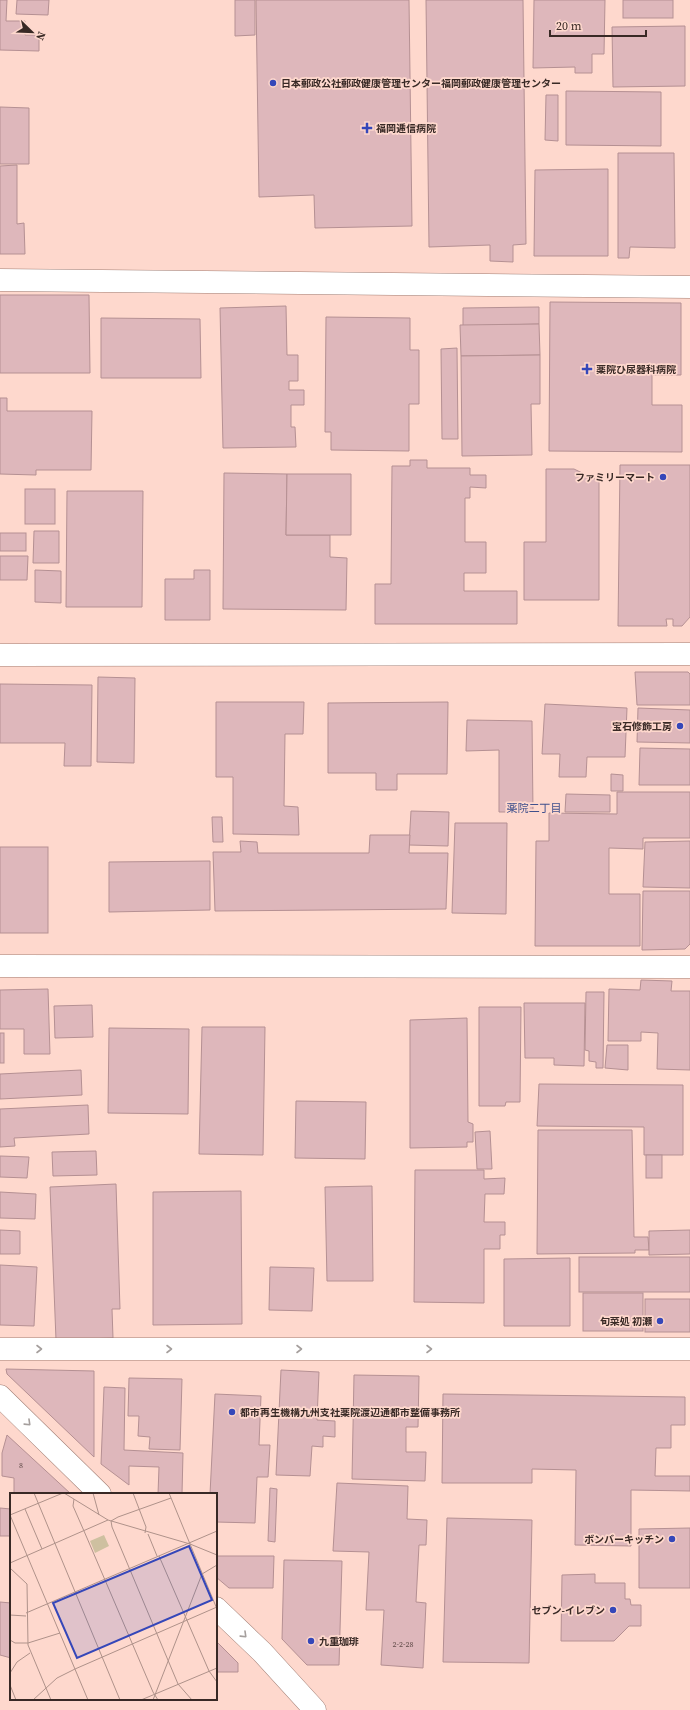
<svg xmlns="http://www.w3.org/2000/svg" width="690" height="1710" viewBox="0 0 690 1710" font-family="'Source Serif 4','Noto Sans JP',serif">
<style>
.building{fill:#deb7bb;stroke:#b59093}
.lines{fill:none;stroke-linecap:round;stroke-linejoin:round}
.minor-casing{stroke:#a17e74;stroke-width:23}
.tertiary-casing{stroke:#a17e74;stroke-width:23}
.minor{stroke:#fff;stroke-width:22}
.tertiary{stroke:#fff;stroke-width:22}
.oneway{stroke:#a59f9d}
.poi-dot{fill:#3547b9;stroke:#fed8cd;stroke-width:1.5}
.labels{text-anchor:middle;stroke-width:3.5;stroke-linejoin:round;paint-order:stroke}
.number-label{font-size:8px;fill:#624c4a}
.poi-label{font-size:10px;font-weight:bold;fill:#382925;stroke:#fed8cd;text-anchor:start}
.neighbourhood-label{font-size:11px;fill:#40508c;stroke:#fed8cd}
.inset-road{fill:none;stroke:#af928a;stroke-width:1}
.view{fill:#3547b9;fill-opacity:0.15;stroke:#3547b9;stroke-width:2}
.inset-edge{fill:none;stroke:#382925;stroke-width:2}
</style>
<rect width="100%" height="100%" fill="#fed8cd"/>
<g class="building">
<polygon points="0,0 7,0 6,21 25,21 25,35 39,35 39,51 0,50"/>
<polygon points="17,0 49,0 48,15 16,14"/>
<polygon points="235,0 255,0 255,35 235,36"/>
<polygon points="256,0 409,0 412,226 315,228 314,195 259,197"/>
<polygon points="426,0 523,0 526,244 513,245 513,262 490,261 490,245 429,247"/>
<polygon points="534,0 605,0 604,54 592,54 592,73 575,73 575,67 533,68"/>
<rect x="623" y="0" width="50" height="18"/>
<polygon points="685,26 685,86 613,87 612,27"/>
<polygon points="566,91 661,92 661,146 566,145"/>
<polygon points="546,95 558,95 558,141 545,140"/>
<polygon points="0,107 29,108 29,164 0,164"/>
<polygon points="618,153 674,153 675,248 630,247 629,258 618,258"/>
<polygon points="17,165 17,224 24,223 25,254 0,254 0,166"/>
<polygon points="608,169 608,256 534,256 535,170"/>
<polygon points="0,295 89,295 90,373 0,373"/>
<polygon points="550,302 681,303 681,375 652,375 652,405 682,405 682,452 549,451"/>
<polygon points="286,306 287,355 298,355 298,381 289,381 289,390 304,390 304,405 291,405 291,427 295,427 296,447 223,448 220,308"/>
<polygon points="539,307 539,324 463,326 463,308"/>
<polygon points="326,317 410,318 410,350 419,350 419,404 409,404 409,451 331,450 331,432 325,432"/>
<polygon points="101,318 200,319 201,378 101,378"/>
<polygon points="539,324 540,355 461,356 460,325"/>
<polygon points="457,348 458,439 442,439 441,349"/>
<polygon points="540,355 540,404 531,404 532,455 462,456 461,356"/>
<polygon points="0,398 7,398 7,411 92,411 91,470 36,470 36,475 0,474"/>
<polygon points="410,460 427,460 427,468 470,468 470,475 486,475 486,488 470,487 470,498 465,498 465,542 486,542 486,573 464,573 464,591 517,591 517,624 375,624 375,584 391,584 392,466 410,466"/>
<polygon points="620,465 690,465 690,617 682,626 673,626 673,619 666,619 667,626 618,626"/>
<polygon points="546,469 574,469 599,481 599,600 524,600 524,542 546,542"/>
<polygon points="224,473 287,474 286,535 330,535 330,557 347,558 346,610 223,609"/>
<polygon points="287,474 351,474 351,535 286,535"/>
<rect x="25" y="489" width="30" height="35"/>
<polygon points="67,491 143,491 142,607 66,607"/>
<polygon points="34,531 59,531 59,563 33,563"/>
<rect x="0" y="533" width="26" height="18"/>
<polygon points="0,556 28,556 27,580 0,580"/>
<polygon points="35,570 61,571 61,603 35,602"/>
<polygon points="194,570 210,570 210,620 165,620 165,579 194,579"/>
<polygon points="635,672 688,672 690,674 690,705 637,705"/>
<polygon points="98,677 135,678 134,763 97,762"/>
<polygon points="0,684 92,685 91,766 64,766 65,743 0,743"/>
<polygon points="216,702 304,702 303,734 285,734 284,806 298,807 299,835 233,834 233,777 216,777"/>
<polygon points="448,702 447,774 397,774 397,790 376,790 376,773 328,773 328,703"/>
<polygon points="545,704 627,708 625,757 587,757 586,777 559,777 560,754 542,754"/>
<polygon points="638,708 690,710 690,743 637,742"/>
<polygon points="467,720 532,721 533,812 499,812 499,750 466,751"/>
<polygon points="640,748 690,749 690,785 639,785"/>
<polygon points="611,774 623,775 623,791 611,791"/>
<polygon points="617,792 690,792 690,838 643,838 643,849 609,848 609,894 640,894 640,946 535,946 536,841 549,841 549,813 617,814"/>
<polygon points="566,794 610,795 610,812 565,812"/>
<polygon points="411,811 449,812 448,846 409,845"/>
<polygon points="212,817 222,817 223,842 213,842"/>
<polygon points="455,823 507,823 506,914 452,913"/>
<polygon points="370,835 410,835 409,853 448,853 446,909 215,911 213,852 241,852 240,841 257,842 258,853 369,853"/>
<polygon points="690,841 690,888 643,887 645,842"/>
<rect x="0" y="847" width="48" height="86"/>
<polygon points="210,861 210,910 109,912 109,862"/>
<polygon points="643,891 690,891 690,944 685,949 642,950"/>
<polygon points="641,980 672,981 671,991 690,991 690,1070 657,1069 658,1033 641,1032 641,1041 608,1041 609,989 640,990"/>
<polygon points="48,989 50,1054 24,1054 24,1029 0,1029 0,990"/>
<polygon points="586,992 604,992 603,1068 596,1068 596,1062 589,1061 589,1051 585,1050"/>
<polygon points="524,1003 585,1003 584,1066 554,1065 554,1058 525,1058"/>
<polygon points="92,1005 93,1037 55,1038 54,1006"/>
<polygon points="479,1007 521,1007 520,1102 506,1102 505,1106 479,1106"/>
<polygon points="467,1018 468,1122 473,1124 473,1142 467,1142 467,1147 410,1148 410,1020"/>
<polygon points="202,1027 265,1027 263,1155 199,1154"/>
<polygon points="109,1028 189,1029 188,1114 108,1113"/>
<rect x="0" y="1033" width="4" height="30"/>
<polygon points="607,1045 628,1045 628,1070 605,1068"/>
<polygon points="81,1070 82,1095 0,1099 0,1074"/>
<polygon points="539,1084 683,1085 683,1155 644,1155 644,1127 537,1126"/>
<polygon points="296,1101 366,1102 365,1159 295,1158"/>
<polygon points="88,1105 89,1134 14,1138 15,1146 0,1147 0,1109"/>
<polygon points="538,1130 632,1130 634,1237 648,1237 649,1250 635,1250 635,1253 537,1254"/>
<polygon points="490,1131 492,1169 477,1169 475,1132"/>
<polygon points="96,1151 97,1175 53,1176 52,1152"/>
<rect x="646" y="1155" width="16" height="23"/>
<polygon points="0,1156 29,1157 27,1178 0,1177"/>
<polygon points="415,1170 484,1170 484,1179 505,1178 504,1194 485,1194 484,1222 505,1222 505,1235 500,1235 500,1249 484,1249 484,1303 414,1302"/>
<polygon points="116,1184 120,1309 112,1309 113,1338 56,1340 50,1187"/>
<polygon points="372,1186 373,1281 327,1281 325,1187"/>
<polygon points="241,1191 242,1324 153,1325 153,1192"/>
<polygon points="0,1192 36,1194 35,1219 0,1218"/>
<polygon points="0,1230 20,1231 20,1254 0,1254"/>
<polygon points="690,1230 690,1254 649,1255 649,1231"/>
<rect x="579" y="1257" width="111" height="35"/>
<polygon points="570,1258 570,1326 504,1326 504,1259"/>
<polygon points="0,1265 37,1267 34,1326 0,1325"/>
<polygon points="270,1267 314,1268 312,1311 269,1310"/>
<rect x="583" y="1293" width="60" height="38"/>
<rect x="645" y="1299" width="45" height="33"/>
<polygon points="6,1369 94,1371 94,1457 7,1374"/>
<polygon points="281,1370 319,1372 317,1420 335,1421 335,1437 323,1436 323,1447 312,1446 310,1476 276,1475"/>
<polygon points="354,1375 419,1376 418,1427 406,1427 406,1452 426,1452 425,1481 352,1479"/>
<polygon points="129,1378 182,1379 180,1450 149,1449 150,1437 138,1436 139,1416 128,1416"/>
<polygon points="104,1387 125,1388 124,1450 183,1453 182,1494 158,1494 159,1467 129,1466 129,1485 101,1464"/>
<polygon points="215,1394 261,1396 259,1445 270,1445 268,1477 257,1477 255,1523 216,1522 216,1494 210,1494"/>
<polygon points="443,1394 685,1397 685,1425 671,1425 671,1448 656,1448 655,1476 690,1476 690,1491 631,1490 631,1546 575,1545 576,1470 532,1469 532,1483 442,1483"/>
<polygon points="7,1435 71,1494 14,1494 14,1478 2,1476 2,1453"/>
<polygon points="337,1483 408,1486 407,1519 427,1520 426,1545 419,1545 416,1602 426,1603 423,1668 381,1665 384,1610 366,1610 369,1552 333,1551"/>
<polygon points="270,1488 277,1489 275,1542 268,1541"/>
<polygon points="0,1508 11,1509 11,1536 0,1536"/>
<polygon points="447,1518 532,1520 529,1663 443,1662"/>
<polygon points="690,1528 690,1588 639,1588 639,1529"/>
<polygon points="216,1556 274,1556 273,1588 229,1588 216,1577"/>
<polygon points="284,1560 342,1561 339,1665 307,1665 282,1639"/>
<polygon points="595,1574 595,1583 625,1583 625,1599 630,1599 631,1605 641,1605 641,1626 629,1626 614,1641 561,1641 562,1575"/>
<polygon points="0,1602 11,1603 11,1658 0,1655"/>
<polygon points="216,1643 218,1643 238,1663 238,1672 216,1672"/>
</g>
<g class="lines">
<g class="minor-casing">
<g id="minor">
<polyline points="0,280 690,287"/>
<polyline points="0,966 690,967"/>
<polyline points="0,1349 690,1349"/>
<polyline points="0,1396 100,1494"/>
<polyline points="216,1608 262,1652 315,1710"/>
</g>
</g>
<g class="tertiary-casing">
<polyline id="tertiary" points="0,655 690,654"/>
</g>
<use href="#minor" class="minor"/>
<use href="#tertiary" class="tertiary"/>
</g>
<defs><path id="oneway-chevron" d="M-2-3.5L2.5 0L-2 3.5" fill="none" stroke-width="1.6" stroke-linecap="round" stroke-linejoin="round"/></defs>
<g class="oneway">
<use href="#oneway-chevron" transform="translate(39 1349)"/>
<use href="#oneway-chevron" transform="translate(169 1349)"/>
<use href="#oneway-chevron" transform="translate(299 1349)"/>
<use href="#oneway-chevron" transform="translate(429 1349)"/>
<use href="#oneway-chevron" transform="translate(28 1423) rotate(44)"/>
<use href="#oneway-chevron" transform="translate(244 1635) rotate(44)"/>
</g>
<g class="poi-dot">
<circle cx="273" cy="83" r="4"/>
<path d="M365 122h4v4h4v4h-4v4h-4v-4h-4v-4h4z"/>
<path d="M585 363h4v4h4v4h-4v4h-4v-4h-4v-4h4z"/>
<circle cx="663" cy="477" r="4"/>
<circle cx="680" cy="726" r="4"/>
<circle cx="660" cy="1321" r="4"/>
<circle cx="232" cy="1412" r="4"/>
<circle cx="672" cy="1539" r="4"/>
<circle cx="613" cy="1610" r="4"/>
<circle cx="311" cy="1641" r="4"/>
</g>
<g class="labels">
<g class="number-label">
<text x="21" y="1468">8</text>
<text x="403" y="1647">2-2-28</text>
</g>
<g class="poi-label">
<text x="281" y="87">日本郵政公社郵政健康管理センター福岡郵政健康管理センター</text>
<text x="376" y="132">福岡逓信病院</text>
<text x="596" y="373">薬院ひ尿器科病院</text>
<text x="655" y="481" text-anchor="end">ファミリーマート</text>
<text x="672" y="730" text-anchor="end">宝石修飾工房</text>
<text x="652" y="1325" text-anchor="end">旬菜処 初瀬</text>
<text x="240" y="1416">都市再生機構九州支社薬院渡辺通都市整備事務所</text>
<text x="664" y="1543" text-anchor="end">ボンバーキッチン</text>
<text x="605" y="1614" text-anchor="end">セブン-イレブン</text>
<text x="319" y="1645">九重珈琲</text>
</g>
<g class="neighbourhood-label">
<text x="534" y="812">薬院二丁目</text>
</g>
</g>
<g transform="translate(10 1493)">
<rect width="207" height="207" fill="#fed8cd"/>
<path d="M94,42L99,53L85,60L80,48Z" fill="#cec0a0"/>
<path class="inset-road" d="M24,0L110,207M54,0L98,27L180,51L207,116M83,0L89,22M123,0L136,34L135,40M159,0L180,51L207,62M161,5L108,24L101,28L102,34L168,191L182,207M64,6L63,13L74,38L143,199L148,207M15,16L32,56M0,22L78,207M0,22L53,0M138,41L147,63M149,63L199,178L207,189M0,70L98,27M0,75L17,91L18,152L41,207M16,120L207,38M0,122L16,123M0,147L5,150H18L50,140M0,180L7,169L20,160M0,192L6,207M23,207L47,185L65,176L207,114M131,207L207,175M143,207L192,81L207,72"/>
<path class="view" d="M179,53L202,107L67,165L43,110Z"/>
<rect width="207" height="207" class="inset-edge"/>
</g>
<g transform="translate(32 32) rotate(113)" stroke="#fed8cd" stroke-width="3" paint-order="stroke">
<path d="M0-3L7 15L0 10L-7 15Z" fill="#382925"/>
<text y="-6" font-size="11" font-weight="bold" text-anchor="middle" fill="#382925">N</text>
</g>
<path d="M550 30v6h96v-6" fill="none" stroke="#382925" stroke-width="2"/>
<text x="556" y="30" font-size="12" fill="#382925" stroke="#fed8cd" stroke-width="3" paint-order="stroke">20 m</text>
</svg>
